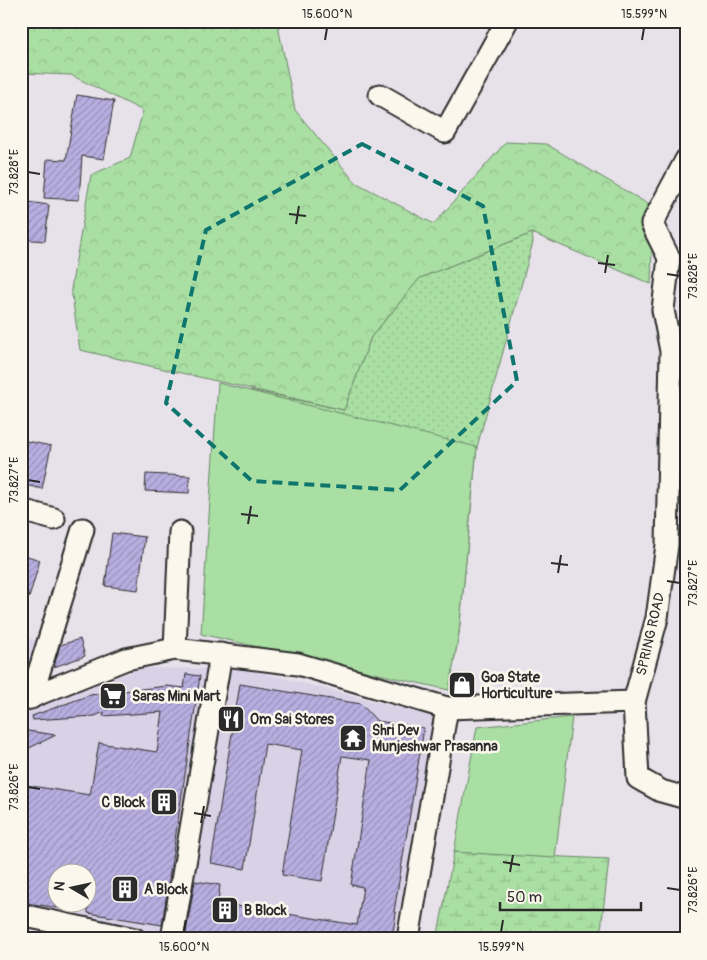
<svg xmlns="http://www.w3.org/2000/svg" width="707" height="960" viewBox="0 0 707 960" font-family="Pangolin,sans-serif">
<style>
.built{fill:#d9d2e7;fill-rule:evenodd}
.grass{fill:url(#grass-dots);stroke:#6a8567}
.forest{fill:url(#forest-crowns);stroke:#6a8567}
.wetland{fill:url(#wetland-marsh);stroke:#6a8567}
.green{fill:#a9dfa3;stroke:#6a8567}
.building{fill:url(#building-hatch);stroke:#2b2b2b}
.lines{fill:none;stroke-linecap:round;stroke-linejoin:round}
.street-casing{stroke:#2b2b2b;stroke-width:25}
.street{stroke:#fbf7ec;stroke-width:21}
.marked{fill:none;stroke:#0f766e;stroke-width:4;stroke-dasharray:10 6;stroke-linejoin:round}
.ticks{fill:none;stroke:#2b2b2b;stroke-width:2}
.labels{text-anchor:middle;stroke-width:5;stroke-linejoin:round;paint-order:stroke}
.street-label{font-size:14px;fill:#2b2b2b;stroke:#fbf7ec}
.poi-label{font-size:14px;font-weight:bold;fill:#2b2b2b;stroke:#fbf7ec;text-anchor:start}
.neatline{fill:none;stroke:#2b2b2b;stroke-width:2}
.ticks-label{font-size:12px;text-anchor:middle;fill:#2b2b2b}
</style>
<defs>
<pattern id="grass-dots" width="8" height="8" patternUnits="userSpaceOnUse" patternTransform="scale(1.25)"><rect width="8" height="8" fill="#a9dfa3"/><path d="M2 2h.1M6 6h.1" fill="none" stroke="#92c08c" stroke-width="1.8" stroke-linecap="round"/></pattern>
<pattern id="forest-crowns" width="20" height="18" patternUnits="userSpaceOnUse" patternTransform="scale(1.25)"><rect width="20" height="18" fill="#a9dfa3"/><path d="M2 6a3 3 0 1 1 6 0M12 15a3 3 0 1 1 6 0" fill="none" stroke="#92c08c"/></pattern>
<pattern id="wetland-marsh" width="20" height="14" patternUnits="userSpaceOnUse" patternTransform="scale(1.25)"><rect width="20" height="14" fill="#a9dfa3"/><path d="M1 5h8M5 5V1M11 12h8M15 12V8" fill="none" stroke="#92c08c"/></pattern>
<pattern id="building-hatch" width="6" height="6" patternUnits="userSpaceOnUse" patternTransform="scale(1.25)"><rect width="6" height="6" fill="#b8afe1"/><path d="M-1 1l2-2M0 6l6-6M5 7l2-2" fill="none" stroke="#968fb7"/></pattern>
</defs>
<rect width="100%" height="100%" fill="#e7e1e9"/>
<filter id="ink" filterUnits="userSpaceOnUse"><feTurbulence type="fractalNoise" baseFrequency=".02" numOctaves="2"/><feDisplacementMap in="SourceGraphic" scale="10" xChannelSelector="R" yChannelSelector="G"/><feConvolveMatrix kernelMatrix="1 2 1 2 8 2 1 2 1" color-interpolation-filters="sRGB"/></filter>
<g filter="url(#ink)">
<g class="built">
<polygon points="21,636 45,644 33,684 21,687"/>
<path d="M142,668L248,669L435,717L394,939H192L21,907V712ZM58,872H88V902H58Z"/>
</g>
<polygon class="grass" points="532,233 533,242 477,447 459,633 449,690 241,620 250,390 344,410 371,337 420,278"/>
<polygon class="forest" points="21,21 277,21 295,110 355,182 434,224 506,142 546,144 653,207 651,284 532,233 420,278 371,337 344,410 80,350 71,289 91,175 130,158 143,111 71,75 21,73"/>
<polygon class="wetland" points="454,852 609,859 600,939 437,939"/>
<g class="green">
<polygon points="218,383 477,447 459,633 449,690 201,634"/>
<polygon points="572,717 555,858 454,852 477,727"/>
</g>
<g class="building">
<polygon points="77,95 114,101 104,159 82,156 79,200 44,198 47,159 66,160"/>
<polygon points="21,201 49,205 45,241 21,239"/>
<polygon points="21,440 51,446 42,489 21,484"/>
<polygon points="146,474 190,476 189,493 145,491"/>
<polygon points="112,533 145,537 138,590 105,586"/>
<polygon points="21,554 40,560 29,598 21,572"/>
<polygon points="80,639 85,656 54,667 60,645"/>
<polygon points="186,674 200,676 162,925 88,913 88,872 58,872 58,908 21,902 21,806 25,785 90,795 99,743 157,752 163,712 103,716 104,712 95,716 33,720 32,716 90,695 167,686 184,688"/>
<polygon points="240,684 361,704 377,721 424,728 394,912 396,913 392,939 185,937 195,881 220,885 218,903 357,925 363,887 351,885 371,760 342,756 322,881 282,875 302,750 265,744 245,869 211,863"/>
<polygon points="21,730 56,735 21,752"/>
</g>
<g class="lines">
<g class="street-casing">
<g id="street">
<polyline points="380,95 445,132 507,21"/>
<polyline points="21,510 54,519"/>
<polyline points="175,649 180,532"/>
<polyline points="31,698 83,529"/>
<polyline points="21,701 126,659 175,649 298,664 447,708 634,702 638,778 661,791 686,798"/>
<polyline points="634,702 657,618 667,545 671,351 663,310 669,258 652,224 686,160"/>
<polyline points="21,915 135,939"/>
<polyline points="172,939 221,654"/>
<polyline points="408,939 447,708"/>
</g>
</g>
<use href="#street" class="street"/>
</g>
</g>
<path class="marked" d="M362,144L483,206L517,381L400,490L252,481L166,403L206,230Z"/>
<path class="ticks" d="M325,40L327,28M642,40L644,28M28,172L40,174M289,214L306,216M296,224L299,206M598,263L615,265M605,273L608,255M667,274L680,276M28,480L40,482M241,514L258,516M248,524L251,506M551,563L568,565M558,573L561,555M667,581L680,583M28,787L40,789M194,813L211,816M201,823L204,806M503,862L520,865M510,872L513,855M667,888L680,890M184,932L186,920M501,932L503,920"/>
<defs>
<g id="shop-square" transform="scale(1.4375)"><rect x="-9" y="-9" width="18" height="18" rx="4" fill="#2b2b2b" stroke="#fbf7ec"/><path d="M-5-2.5h2.3a2.7 3.5 0 0 1 5.4 0H5L5.5 6h-11ZM-1.5-2.5h3a1.5 2.3 0 0 0-3 0Z" fill="#fff"/></g>
<g id="supermarket-square" transform="scale(1.4375)"><rect x="-9" y="-9" width="18" height="18" rx="4" fill="#2b2b2b" stroke="#fbf7ec"/><path d="M-6-5.5h2.5l.6 2H6L4.5 2H-2.5L-4.4-4H-6ZM-1.5 3.2a1.3 1.3 0 1 0 .1 0ZM3 3.2a1.3 1.3 0 1 0 .1 0Z" fill="#fff"/></g>
<g id="restaurant-square" transform="scale(1.4375)"><rect x="-9" y="-9" width="18" height="18" rx="4" fill="#2b2b2b" stroke="#fbf7ec"/><path d="M-5-6h1v4h1v-4h1v4h1v-4h1v5L-1.5 .5V6h-2V.5L-5-1ZM5-6V6H3V1.5H1.5Q1.5-4 5-6Z" fill="#fff"/></g>
<g id="temple-square" transform="scale(1.4375)"><rect x="-9" y="-9" width="18" height="18" rx="4" fill="#2b2b2b" stroke="#fbf7ec"/><path d="M0-6L5-2H3V0L6.5 2.5H4V6H1.5V3h-3V6H-4V2.5H-6.5L-3 0V-2H-5Z" fill="#fff"/></g>
<g id="building-square" transform="scale(1.4375)"><rect x="-9" y="-9" width="18" height="18" rx="4" fill="#2b2b2b" stroke="#fbf7ec"/><path d="M-4-6H4V6H1V3H-1V6H-4ZM-2.5-4.3h1.7v1.8h-1.7ZM.8-4.3h1.7v1.8H.8ZM-2.5-1h1.7V.8h-1.7ZM.8-1h1.7V.8H.8Z" fill="#fff"/></g>
</defs>
<g fill-rule="evenodd">
<use href="#shop-square" x="462" y="685"/>
<use href="#supermarket-square" x="113" y="696"/>
<use href="#restaurant-square" x="231" y="719"/>
<use href="#temple-square" x="353" y="738"/>
<use href="#building-square" x="164" y="802"/>
<use href="#building-square" x="125" y="889"/>
<use href="#building-square" x="225" y="910"/>
</g>
<g class="labels">
<g class="street-label">
<text transform="translate(650 634) rotate(-77)" y="5">SPRING ROAD</text>
</g>
<g class="poi-label">
<text x="481" y="682">Goa State<tspan x="481" dy="16">Horticulture</tspan></text>
<text x="132" y="701">Saras Mini Mart</text>
<text x="250" y="724">Om Sai Stores</text>
<text x="372" y="735">Shri Dev<tspan x="372" dy="16">Munjeshwar Prasanna</tspan></text>
<text x="145" y="807" text-anchor="end">C Block</text>
<text x="144" y="894">A Block</text>
<text x="244" y="915">B Block</text>
</g>
</g>
<rect width="707" height="960" fill="none" stroke="#fbf7ec" stroke-width="55"/>
<g transform="translate(72 888) rotate(279)"><circle r="24" fill="#fbf7ec" stroke="#a8a59f"/>
<path d="M0-4L9 19L0 12L-9 19Z" fill="#2b2b2b"/>
<text y="-8" font-size="14" font-weight="bold" text-anchor="middle" fill="#2b2b2b">N</text>
</g>
<path d="M500 902v8h141v-8" fill="none" stroke="#2b2b2b" stroke-width="2.5"/>
<text x="507" y="902" font-size="15" fill="#2b2b2b" stroke="#fbf7ec" stroke-width="4" paint-order="stroke">50 m</text>
<rect x="28" y="28" width="652" height="904" class="neatline"/>
<g class="ticks-label">
<text x="327" y="18">15.600°N</text>
<text x="644" y="18">15.599°N</text>
<text transform="translate(14 172) rotate(-90)" y="4">73.828°E</text>
<text transform="translate(693 276) rotate(-90)" y="4">73.828°E</text>
<text transform="translate(14 480) rotate(-90)" y="4">73.827°E</text>
<text transform="translate(693 583) rotate(-90)" y="4">73.827°E</text>
<text transform="translate(14 787) rotate(-90)" y="4">73.826°E</text>
<text transform="translate(693 890) rotate(-90)" y="4">73.826°E</text>
<text x="184" y="951">15.600°N</text>
<text x="501" y="951">15.599°N</text>
</g>
</svg>
